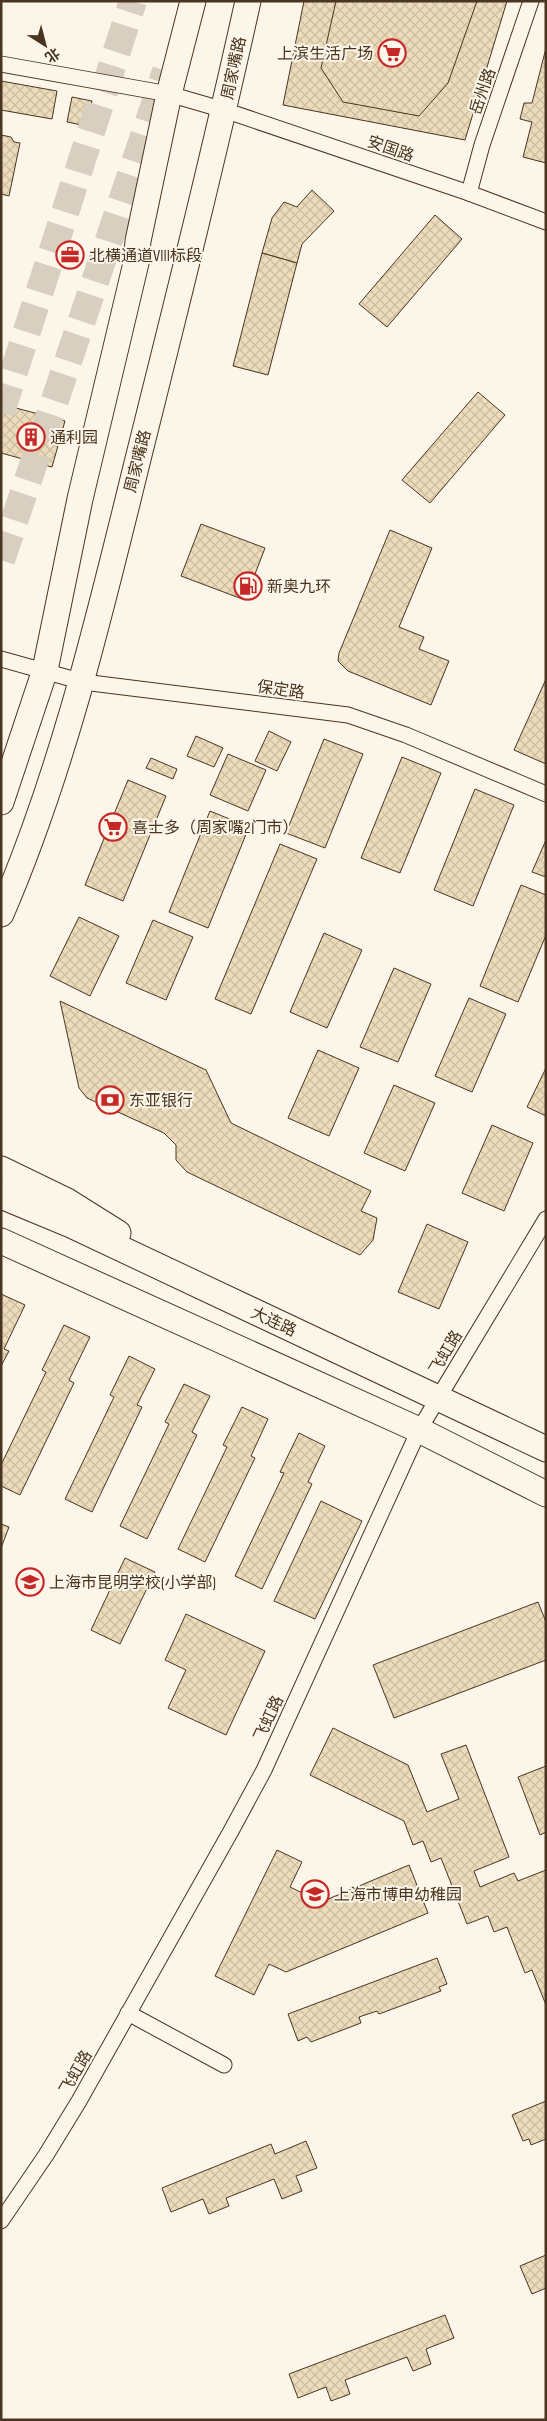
<svg xmlns="http://www.w3.org/2000/svg" width="547" height="2421" viewBox="0 0 547 2421" font-family="'Sofia Sans Condensed','Noto Sans SC',sans-serif">
<style>
.building{fill:url(#building-cross-hatch);stroke:#4a3520}
.lines{fill:none;stroke-linecap:round;stroke-linejoin:round}
.highway-tunnel{stroke:#d8cfc1;stroke-width:28;stroke-dasharray:28 14;stroke-linecap:butt}
.street-casing{stroke:#4a3520;stroke-width:17}
.primary-casing{stroke:#4a3520;stroke-width:27}
.street{stroke:#fbf6e9;stroke-width:15}
.primary{stroke:#fbf6e9;stroke-width:25}
.labels{text-anchor:middle;stroke-width:4;stroke-linejoin:round;paint-order:stroke}
.poi-label{font-size:16px;fill:#4a3520;stroke:#fbf6e9;text-anchor:start}
.street-label{font-size:16px;fill:#4a3520;stroke:#fbf6e9}
</style>
<defs>
<pattern id="building-cross-hatch" width="8" height="8" patternUnits="userSpaceOnUse" patternTransform="scale(1.25)"><rect width="8" height="8" fill="#ecdcbc"/><path d="M0 0l8 8M0 8l8-8" fill="none" stroke="#ccbda1"/></pattern>
</defs>
<rect width="100%" height="100%" fill="#fbf6e9"/>
<g class="building">
<polygon points="304,1 507,1 465,140 283,105"/>
<polygon points="336,1 477,1 448,83 419,116 343,102 321,68"/>
<polygon points="546,48 546,163 523,157 532,122 520,119 524,103 532,103"/>
<polygon points="1,81 57,91 52,119 1,110"/>
<polygon points="72,97 92,101 87,126 67,122"/>
<polygon points="1,135 11,137 14,142 20,143 9,196 1,194"/>
<polygon points="312,190 334,211 302,244 297,263 262,253 272,218 284,202 297,207"/>
<polygon points="435,215 462,239 387,327 359,304"/>
<polygon points="262,253 297,263 268,375 233,366"/>
<polygon points="478,392 505,415 430,503 402,480"/>
<polygon points="1,404 65,421 52,467 1,453"/>
<polygon points="201,524 265,548 245,600 181,576"/>
<polygon points="390,530 432,548 399,627 424,637 419,649 449,661 431,705 348,671 338,661 339,653"/>
<polygon points="546,679 546,764 514,750"/>
<polygon points="269,731 291,742 277,771 255,761"/>
<polygon points="196,736 223,748 214,767 187,756"/>
<polygon points="324,739 363,754 325,848 286,833"/>
<polygon points="228,754 266,770 248,811 210,795"/>
<polygon points="402,757 441,773 400,873 361,858"/>
<polygon points="151,758 177,769 173,779 146,768"/>
<polygon points="128,780 166,796 123,901 85,885"/>
<polygon points="475,789 514,805 473,906 434,890"/>
<polygon points="210,811 249,827 208,928 169,912"/>
<polygon points="546,840 546,877 532,872"/>
<polygon points="280,844 317,859 251,1014 215,999"/>
<polygon points="521,885 546,895 546,935 518,1002 480,986"/>
<polygon points="79,917 119,936 90,996 50,976"/>
<polygon points="153,920 193,937 166,1000 126,983"/>
<polygon points="324,933 362,950 327,1028 290,1012"/>
<polygon points="394,968 431,984 398,1062 360,1047"/>
<polygon points="469,998 506,1014 472,1092 435,1076"/>
<polygon points="60,1001 206,1070 231,1123 371,1191 361,1211 377,1218 373,1240 360,1255 187,1172 176,1160 176,1145 164,1133 87,1098 79,1088"/>
<polygon points="318,1050 359,1068 329,1136 288,1118"/>
<polygon points="546,1068 546,1116 527,1107"/>
<polygon points="394,1085 435,1103 405,1171 364,1153"/>
<polygon points="492,1125 533,1143 504,1211 462,1193"/>
<polygon points="427,1224 468,1242 439,1309 398,1292"/>
<polygon points="1,1294 25,1305 4,1349 9,1351 1,1366"/>
<polygon points="64,1325 90,1337 69,1380 74,1383 20,1495 1,1486 1,1465 46,1372 42,1370"/>
<polygon points="129,1356 155,1369 137,1405 142,1407 92,1512 65,1499 114,1397 110,1395"/>
<polygon points="184,1384 210,1396 192,1432 197,1435 147,1539 120,1526 169,1424 165,1422"/>
<polygon points="242,1407 268,1419 251,1456 255,1458 205,1562 178,1549 227,1447 223,1445"/>
<polygon points="299,1433 325,1446 308,1482 312,1484 262,1589 235,1576 284,1473 280,1472"/>
<polygon points="321,1501 362,1521 315,1619 274,1601"/>
<polygon points="1,1524 9,1527 1,1548"/>
<polygon points="125,1558 155,1572 120,1644 91,1630"/>
<polygon points="538,1602 546,1622 546,1660 394,1718 373,1665"/>
<polygon points="186,1614 265,1651 226,1735 168,1708 186,1670 165,1660"/>
<polygon points="333,1728 408,1765 427,1812 459,1799 441,1754 466,1745 509,1857 474,1871 480,1887 514,1873 518,1881 546,1870 546,2005 532,1970 525,1973 507,1927 494,1932 488,1916 467,1924 441,1858 431,1862 423,1841 413,1845 404,1821 310,1775"/>
<polygon points="546,1766 546,1832 540,1835 518,1777"/>
<polygon points="277,1850 302,1862 290,1887 321,1902 409,1865 428,1913 286,1972 269,1964 254,1995 215,1976"/>
<polygon points="437,1958 447,1984 439,1987 441,1991 379,2014 377,2011 359,2017 361,2023 311,2042 307,2037 298,2041 288,2014"/>
<polygon points="546,2101 546,2139 531,2145 529,2139 523,2141 512,2115"/>
<polygon points="306,2141 317,2168 296,2176 302,2191 282,2199 274,2179 226,2198 229,2206 209,2214 203,2199 171,2212 162,2188 271,2144 275,2154"/>
<polygon points="546,2255 546,2288 532,2294 520,2266"/>
<polygon points="445,2315 454,2338 426,2349 431,2364 413,2371 407,2357 345,2380 350,2394 331,2401 326,2387 298,2398 289,2374"/>
</g>
<g class="lines">
<g class="highway-tunnel">
<polyline points="1,412 133,1"/>
<polyline points="1,560 166,71"/>
</g>
<g class="street-casing">
<g id="street">
<polyline points="1,64 169,94 224,110 469,193 546,222"/>
<polyline points="469,193 482,145 531,1"/>
<polyline points="1,659 83,682 348,715 406,735 546,794"/>
<polyline points="128,2013 224,2065"/>
<polyline points="1,2221 46,2155 79,2101 231,1831 264,1770 419,1430 546,1219"/>
</g>
</g>
<g class="primary-casing">
<g id="primary">
<polyline points="1,802 45,670 80,499 136,263 138,241 169,94 193,1"/>
<path d="M1,914C64,768 100,613 138,459C176,307 214,155 248,1"/>
<polyline points="1,1169 67,1201 118,1233"/>
<polyline points="1,1196 71,1225 546,1449"/>
<polyline points="1,1241 419,1430 546,1494"/>
</g>
</g>
<use href="#street" class="street"/>
<use href="#primary" class="primary"/>
</g>
<defs>
<g id="supermarket-ring" transform="scale(1.4375)"><circle r="9.5" fill="#fbf6e9" stroke="#c62828" stroke-width="1.5"/><path d="M-6-5.5h2.5l.6 2H6L4.5 2H-2.5L-4.4-4H-6ZM-1.5 3.2a1.3 1.3 0 1 0 .1 0ZM3 3.2a1.3 1.3 0 1 0 .1 0Z" fill="#c62828"/></g>
<g id="office-ring" transform="scale(1.4375)"><circle r="9.5" fill="#fbf6e9" stroke="#c62828" stroke-width="1.5"/><path d="M-6-3h4V-5.5h4V-3h4V5H-6ZM-1-4.5V-3h2v-1.5ZM-6 0V1H6V0Z" fill="#c62828"/></g>
<g id="building-ring" transform="scale(1.4375)"><circle r="9.5" fill="#fbf6e9" stroke="#c62828" stroke-width="1.5"/><path d="M-4-6H4V6H1V3H-1V6H-4ZM-2.5-4.3h1.7v1.8h-1.7ZM.8-4.3h1.7v1.8H.8ZM-2.5-1h1.7V.8h-1.7ZM.8-1h1.7V.8H.8Z" fill="#c62828"/></g>
<g id="fuel-ring" transform="scale(1.4375)"><circle r="9.5" fill="#fbf6e9" stroke="#c62828" stroke-width="1.5"/><path d="M-5.5-6h7V0h2V4h1.3V-2.5L3-4.5l.8-.8L6-3V5H2.5V1h-1V6h-7ZM-4.2-4.7v3.2H.2V-4.7Z" fill="#c62828"/></g>
<g id="bank-ring" transform="scale(1.4375)"><circle r="9.5" fill="#fbf6e9" stroke="#c62828" stroke-width="1.5"/><path d="M-6-4H6V4H-6ZM0-2.3a2.3 2.3 0 1 0 0 4.6a2.3 2.3 0 1 0 0-4.6Z" fill="#c62828"/></g>
<g id="school-ring" transform="scale(1.4375)"><circle r="9.5" fill="#fbf6e9" stroke="#c62828" stroke-width="1.5"/><path d="M0-5L7-2L0 1L-7-2ZM-4 1L0 2.5L4 1V4Q0 6-4 4Z" fill="#c62828"/></g>
</defs>
<g fill-rule="evenodd">
<use href="#supermarket-ring" x="392" y="53"/>
<use href="#office-ring" x="70" y="255"/>
<use href="#building-ring" x="31" y="437"/>
<use href="#fuel-ring" x="248" y="586"/>
<use href="#supermarket-ring" x="113" y="827"/>
<use href="#bank-ring" x="110" y="1100"/>
<use href="#school-ring" x="30" y="1582"/>
<use href="#school-ring" x="315" y="1894"/>
</g>
<g class="labels">
<g class="poi-label">
<text x="373" y="59" text-anchor="end">上滨生活广场</text>
<text x="89" y="261">北横通道VIII标段</text>
<text x="50" y="443">通利园</text>
<text x="267" y="592">新奥九环</text>
<text x="132" y="833">喜士多（周家嘴2门市）</text>
<text x="129" y="1106">东亚银行</text>
<text x="49" y="1588">上海市昆明学校(小学部)</text>
<text x="334" y="1900">上海市博申幼稚园</text>
</g>
<g class="street-label">
<text transform="translate(233 68) rotate(-78)" y="6">周家嘴路</text>
<text transform="translate(482 91) rotate(-71)" y="6">岳州路</text>
<text transform="translate(391 148) rotate(19)" y="6">安国路</text>
<text transform="translate(137 461) rotate(-76)" y="6">周家嘴路</text>
<text transform="translate(281 689) rotate(8)" y="6">保定路</text>
<text transform="translate(274 1321) rotate(25)" y="6">大连路</text>
<text transform="translate(445 1352) rotate(-59)" y="6">飞虹路</text>
<text transform="translate(268 1718) rotate(-65)" y="6">飞虹路</text>
<text transform="translate(75 2072) rotate(-60)" y="6">飞虹路</text>
</g>
</g>
<rect width="547" height="2421" fill="none" stroke="#4a3520" stroke-width="5"/>
<g transform="translate(45 45) rotate(144)" stroke="#fbf6e9" stroke-width="4" paint-order="stroke">
<path d="M0-4L9 19L0 12L-9 19Z" fill="#4a3520"/>
<text y="-8" font-size="14" font-weight="bold" text-anchor="middle" fill="#4a3520">北</text>
</g>
</svg>
